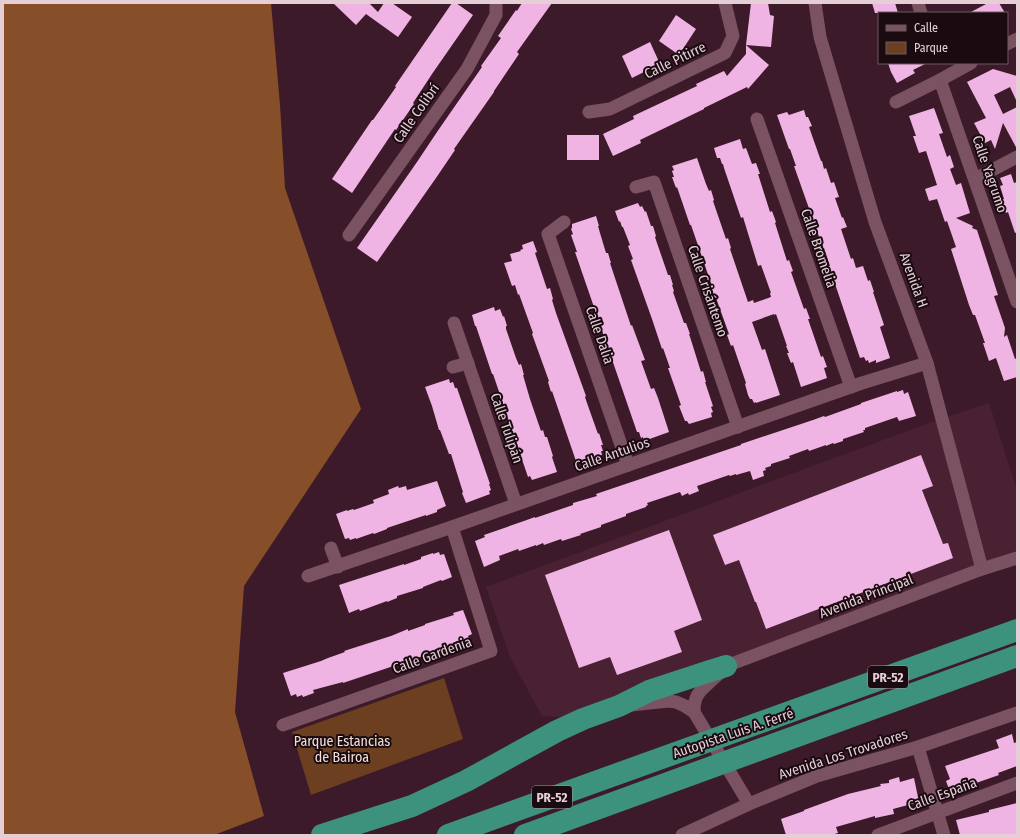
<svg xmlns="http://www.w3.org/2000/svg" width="1020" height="838" viewBox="0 0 1020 838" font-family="'Fira Sans Condensed',sans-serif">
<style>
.built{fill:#4a2033}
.green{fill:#6c3f20}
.forest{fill:#874f29}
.building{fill:#f0b4e4}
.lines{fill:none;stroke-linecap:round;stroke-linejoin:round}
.minor{stroke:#7b5262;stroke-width:13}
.motorway{stroke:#3c927c;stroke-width:22}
.labels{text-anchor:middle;stroke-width:4;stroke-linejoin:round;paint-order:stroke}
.shield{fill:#1a0b11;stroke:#a9949c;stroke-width:1}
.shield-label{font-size:13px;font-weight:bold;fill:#e6ced7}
.street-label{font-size:14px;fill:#e6ced7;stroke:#1a0b11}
.park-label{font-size:14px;fill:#f2e0d6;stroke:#1a0b11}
</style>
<rect width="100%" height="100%" fill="#3d1a2a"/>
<polygon class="built" points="989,403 1017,490 1017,560 574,718 542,716 510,657 486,587 929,423"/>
<polygon class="green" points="444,678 463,739 311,795 292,732"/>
<polygon class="forest" points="3,3 271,3 280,105 285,188 361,409 244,586 235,712 264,816 214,835 3,835"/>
<g class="building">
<polygon points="333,3 369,3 378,12 384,3 392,3 412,17 398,37 366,14 356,25"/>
<polygon points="452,3 456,3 473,15 432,74 413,103 414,104 396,130 395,129 352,193 332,179 372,120 373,120 396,87 395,86"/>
<polygon points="522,3 552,3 517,52 519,54 494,91 494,92 454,149 455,150 436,178 377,262 357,248 417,162 437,132 482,67 481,66 501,38 498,36 516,10 517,11"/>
<polygon points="751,3 768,3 770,15 774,16 771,47 746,45"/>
<polygon points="872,3 895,3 898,13 875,13"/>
<polygon points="988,3 999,3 1005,13 969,13"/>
<polygon points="676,15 696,29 679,55 659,41"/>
<polygon points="650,42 660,64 632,78 622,56"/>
<polygon points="746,45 769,65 748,89 747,87 704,108 704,109 640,140 641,143 613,156 603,134 634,119 633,116 697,86 696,84 724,71 727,76 746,54"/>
<polygon points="888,63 927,63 913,70 915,73 897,83 891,72"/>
<polygon points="993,69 1017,76 1017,102 1010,87 994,95 1003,114 1017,107 1017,149 1003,123 995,149 991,140 985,143 974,123 986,118 967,82"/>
<polygon points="934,108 943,133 939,134 947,157 950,155 954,167 950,169 956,185 961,183 970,213 956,218 973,226 972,228 977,230 998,295 994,296 1005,328 1004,337 1007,335 1015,359 1017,358 1017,377 1004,381 996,358 989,361 983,343 985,343 975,315 973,315 969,305 951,249 956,247 947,221 945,222 937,199 929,201 925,189 937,185 926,151 919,153 913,136 916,136 909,116"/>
<polygon points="804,110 806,117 808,117 812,126 809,127 821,161 822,161 824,169 826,168 831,183 834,182 839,197 835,198 842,218 843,217 847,227 841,229 851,259 853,258 856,268 863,266 868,281 870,280 874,292 873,292 884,325 880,327 890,358 876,363 876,360 869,363 868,360 866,361 864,357 860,358 829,266 830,266 824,248 823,248 794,166 796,166 790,149 789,149 777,115 787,112 789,115"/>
<rect x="567" y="135" width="32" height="25"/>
<polygon points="740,139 743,149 746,148 752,164 756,163 760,174 758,174 770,212 772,211 776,222 775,223 787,261 789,260 793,271 791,272 804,309 806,308 810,319 808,319 821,357 823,356 827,367 824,368 827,378 801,387 793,362 791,363 787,353 789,353 786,346 787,346 776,314 774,315 774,314 752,322 762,350 765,349 780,395 756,403 756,402 754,403 752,399 750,399 748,395 745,384 746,383 733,345 731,346 727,335 729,334 716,298 715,298 711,286 712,286 691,225 690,225 677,187 676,188 672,177 674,177 672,171 674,170 672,166 697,158 706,184 709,191 711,190 714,200 713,201 726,239 728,238 731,248 730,249 748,302 753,300 754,303 771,297 770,293 771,293 761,265 758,266 743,217 741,218 724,168 723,164 722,164 720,158 717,158 714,148"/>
<polygon points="1011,174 1014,183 1017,182 1017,232 1015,233 1008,212 1006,213 1001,200 1004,199 1000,186 1003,185 1000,178"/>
<polygon points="638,203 640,207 642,206 645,212 646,211 651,226 653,226 656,236 655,237 657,243 668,275 670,275 673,285 672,285 674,291 673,292 684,323 686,323 690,334 689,334 691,340 701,372 703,371 706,382 705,382 713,406 711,407 713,412 711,413 712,417 689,424 687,421 685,421 679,406 681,405 674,385 668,368 670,368 663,348 662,349 652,319 631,260 633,259 628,246 630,245 623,227 622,227 620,221 619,222 615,211"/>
<polygon points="596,216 599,226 598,226 600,233 606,253 608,253 611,263 610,263 631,326 632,325 645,360 641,361 651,389 654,388 658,398 669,432 644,441 643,437 641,438 639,432 637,432 575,252 577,252 571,235 573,234 571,229 572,228 572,224"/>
<polygon points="533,241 537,252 535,253 547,289 550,288 553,299 552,300 556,313 586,396 585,397 587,403 598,434 599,433 603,445 601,445 603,451 601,451 602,455 577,464 552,391 551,392 548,382 549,381 532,334 533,333 519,294 518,295 515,285 512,286 504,263 512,261 510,254 521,251 520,250 523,249 522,245"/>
<polygon points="494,307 495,311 500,309 503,317 504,316 507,326 506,326 506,329 516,358 519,365 521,364 524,375 523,375 530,399 541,431 543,430 545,437 547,437 553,456 552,457 557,472 532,480 530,476 528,477 493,374 492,374 476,326 475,326 472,315"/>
<polygon points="449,379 450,383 453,382 455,388 457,388 490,484 489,484 491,490 489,491 490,494 466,503 462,493 463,492 461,486 451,454 449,454 440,430 439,430 432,406 425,387"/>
<polygon points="903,390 904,394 908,392 916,416 899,421 897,417 865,428 865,430 863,430 864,432 843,439 843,441 834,444 833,443 826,446 826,445 809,451 808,449 789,456 790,458 771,464 771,466 765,468 766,470 763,471 764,476 753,480 750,471 736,475 736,474 730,476 729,475 697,486 699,491 689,495 688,493 682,496 680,492 647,503 648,505 646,506 646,507 626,514 626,516 601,525 601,527 580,534 581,535 562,541 561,539 544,545 543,543 536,546 536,545 519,551 518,549 499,556 500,560 484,567 475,541 485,537 484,535 524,521 535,517 535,518 573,505 573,503 597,496 596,494 741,445 741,444 813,420 824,416 825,417 861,404 861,403 897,391 897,392"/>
<polygon points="921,455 933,486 922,490 943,544 948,543 953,558 766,629 756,602 755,602 739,560 725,565 713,535"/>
<polygon points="437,481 446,506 437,510 437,512 426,516 426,515 387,528 387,529 374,534 373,533 356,539 356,538 350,540 349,538 345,539 336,514 347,510 347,511 353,509 354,510 374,503 373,500 389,494 388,490 398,486 399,488 406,486 407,490"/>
<polygon points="669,530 702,620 674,631 682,652 617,675 610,657 579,668 545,575"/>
<polygon points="439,552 440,555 444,554 452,577 442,581 441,580 423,587 423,588 397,596 397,598 387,602 387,601 360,611 359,609 349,613 339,585 404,564 404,565 421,559 421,557 433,553 433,554"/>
<polygon points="463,610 472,634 468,636 469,639 434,650 435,652 343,683 343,682 313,690 314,693 303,697 302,695 297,697 296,694 291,696 283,673 321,661 328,658 345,652 344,651 391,636 408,629 408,631 425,625 425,624 454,615 453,613"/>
<polygon points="1012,734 1014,743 1017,742 1017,766 998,773 999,775 950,792 946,781 950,779 945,766 999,748 996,740"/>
<polygon points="899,777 900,782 914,778 919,802 893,809 894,814 875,818 875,816 836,827 838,833 831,835 786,835 781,819 804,811 804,810 848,794 881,786 880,784 889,783 889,780"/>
<polygon points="1017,803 1017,835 960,835 956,820 989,812 989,810"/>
</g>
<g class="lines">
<g class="minor">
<polyline points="815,3 820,37 875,222 927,363 982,569"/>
<polyline points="918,3 921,13"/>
<polyline points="1007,44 1017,39"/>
<polyline points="940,80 1017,302"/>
<polyline points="896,102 940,80 971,63"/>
<polyline points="589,112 610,109 725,53 733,36 725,3"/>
<polyline points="757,119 851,387"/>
<polyline points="975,179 1017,157"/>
<polyline points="636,187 654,182 738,427"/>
<polyline points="564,222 548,234 628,465"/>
<polyline points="349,235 467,69 496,15 496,3"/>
<polyline points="454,323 516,504"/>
<polyline points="453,367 468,363"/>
<polyline points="331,548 338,567"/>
<polyline points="308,576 452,527 862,383 927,363"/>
<polyline points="631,705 668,701 676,702 685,706 694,712 749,804"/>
<path d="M694,712C694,694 700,691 712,680C717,676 722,671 726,666L982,569L1017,558"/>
<polyline points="283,725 491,651 452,527"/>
<polyline points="918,747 944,835"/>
<polyline points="682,835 749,804 817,776 918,747 1017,713"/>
<polyline points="878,835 1017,783"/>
</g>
<g class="motorway">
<polyline points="322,835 412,806 466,781 557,731 583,719 619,706 649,691 707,672 726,666"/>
<path d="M448,835C638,766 827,699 1017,630"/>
<polyline points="525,835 1017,656"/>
</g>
</g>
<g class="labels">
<g class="shield">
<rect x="868" y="666" width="40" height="22" rx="3"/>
<rect x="532" y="786" width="40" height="22" rx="3"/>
</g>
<g class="shield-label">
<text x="888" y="682">PR-52</text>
<text x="552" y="802">PR-52</text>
</g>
<g class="street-label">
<text transform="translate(675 60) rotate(-26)" y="5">Calle Pitirre</text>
<text transform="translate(416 113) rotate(-55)" y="5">Calle Colibrí</text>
<text transform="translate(990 174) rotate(71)" y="5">Calle Yagrumo</text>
<text transform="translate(819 248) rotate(71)" y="5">Calle Bromelia</text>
<text transform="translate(914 280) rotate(70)" y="5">Avenida H</text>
<text transform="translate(708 291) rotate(71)" y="5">Calle Crisántemo</text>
<text transform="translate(600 335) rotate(71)" y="5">Calle Dalia</text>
<text transform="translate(507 428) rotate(71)" y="5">Calle Tulipán</text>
<text transform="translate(612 454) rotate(-19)" y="5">Calle Antulios</text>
<text transform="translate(866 596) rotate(-21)" y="5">Avenida Principal</text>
<text transform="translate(432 655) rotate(-20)" y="5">Calle Gardenia</text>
<text transform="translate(733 733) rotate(-19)" y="5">Autopista Luis A. Ferré</text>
<text transform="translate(843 754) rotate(-18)" y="5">Avenida Los Trovadores</text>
<text transform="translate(942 794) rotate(-20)" y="5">Calle España</text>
</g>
<g class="park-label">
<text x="342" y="746">Parque Estancias<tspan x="342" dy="16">de Bairoa</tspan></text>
</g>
</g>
<rect width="1020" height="838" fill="none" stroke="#e6ced7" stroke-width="8"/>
<rect x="878" y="12" width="130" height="52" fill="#1a0b11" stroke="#6c5960"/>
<rect x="886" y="25" width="20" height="6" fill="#7b5262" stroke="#6c5960"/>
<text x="914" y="32" font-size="12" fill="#e6ced7">Calle</text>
<rect x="886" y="42" width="20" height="12" fill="#6c3f20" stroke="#6c5960"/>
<text x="914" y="52" font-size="12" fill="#e6ced7">Parque</text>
</svg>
